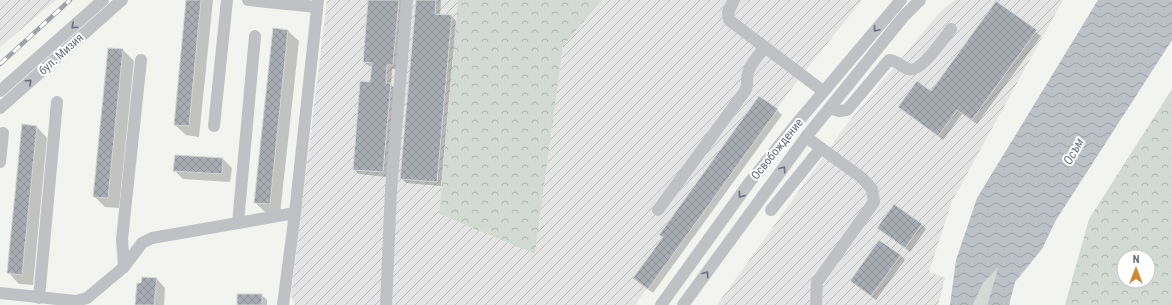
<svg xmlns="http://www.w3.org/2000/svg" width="1172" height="305" viewBox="0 0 1172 305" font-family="'Roboto Condensed',sans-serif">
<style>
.industrial{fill:url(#industrial-furrows)}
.grass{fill:#d3dad3}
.forest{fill:url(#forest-crowns);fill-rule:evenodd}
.water{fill:url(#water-waves)}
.shadow{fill:#0003}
.building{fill:url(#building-cross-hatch);stroke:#d4d5d3}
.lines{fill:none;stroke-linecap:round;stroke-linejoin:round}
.minor{stroke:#c0c1c5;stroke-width:12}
.rail-casing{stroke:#a1a3aa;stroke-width:4.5}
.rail{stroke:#fff;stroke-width:3;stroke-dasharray:9;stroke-linecap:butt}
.oneway{stroke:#6a7082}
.labels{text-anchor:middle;stroke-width:4;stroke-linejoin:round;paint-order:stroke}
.street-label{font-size:12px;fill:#666c7e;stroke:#fff}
.water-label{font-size:13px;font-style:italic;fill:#677382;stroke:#fff}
</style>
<defs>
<pattern id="industrial-furrows" width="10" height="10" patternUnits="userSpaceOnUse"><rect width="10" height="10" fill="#e4e4e4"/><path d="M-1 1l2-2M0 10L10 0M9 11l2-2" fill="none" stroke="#bdbdbe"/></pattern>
<pattern id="forest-crowns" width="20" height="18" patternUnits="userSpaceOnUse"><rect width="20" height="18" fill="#d3dad3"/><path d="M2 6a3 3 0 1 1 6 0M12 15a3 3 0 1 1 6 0" fill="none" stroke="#afb5b0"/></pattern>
<pattern id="water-waves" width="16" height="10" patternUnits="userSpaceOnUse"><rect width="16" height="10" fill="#bbc1c7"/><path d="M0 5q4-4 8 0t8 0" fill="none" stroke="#9ca1a7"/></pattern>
<pattern id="building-cross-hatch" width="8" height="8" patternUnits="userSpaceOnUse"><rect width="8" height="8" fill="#a8acb3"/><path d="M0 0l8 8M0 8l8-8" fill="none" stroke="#8d9097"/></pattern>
</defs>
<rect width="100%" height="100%" fill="#f3f4f0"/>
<g class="industrial">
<polygon points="0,0 56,0 0,47"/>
<polygon points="327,0 458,0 439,214 535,253 563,46 602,0 862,0 794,85 635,305 295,305 291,296"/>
<polygon points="954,0 1063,0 952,201 929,272 945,278 938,305 717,305 847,124 938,14"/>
</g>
<polygon class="grass" points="998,268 987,305 973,305 983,283"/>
<g class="forest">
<polygon points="458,0 602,0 563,46 535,254 439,214"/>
<path d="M1172,89V305H1065L1089,219ZM1124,257H1148V281H1124Z"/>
</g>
<polygon class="water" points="1098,0 1172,0 1172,40 1056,220 1042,249 1015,282 1009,305 987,305 998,268 983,283 973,305 950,305 956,260 977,198"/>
<g class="shadow">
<polygon points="187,0 213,0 199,137 186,135 175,125"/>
<polygon points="369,0 404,0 398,69 392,69 391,85 395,89 388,177 359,174 354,169 371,83 372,67 369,66 364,62"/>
<polygon points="417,0 441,0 440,15 451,16 456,21 441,186 406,183 401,178"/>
<polygon points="996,2 1041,36 977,124 962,114 943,140 899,107 932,92"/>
<polygon points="288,31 299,41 280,214 266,213 255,202"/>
<polygon points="123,50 134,61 119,208 105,207 94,196"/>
<polygon points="777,110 782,115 653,293 639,283 635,278 663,239 660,235"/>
<polygon points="37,127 47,138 33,285 19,284 9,273"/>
<polygon points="223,159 232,168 230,182 183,179 174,170"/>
<polygon points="921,224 926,229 910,252 878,228"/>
<polygon points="900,255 905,260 876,300 851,281"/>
<polygon points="157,279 165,288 164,305 136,305"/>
<polygon points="262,295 267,300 267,305 238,305"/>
</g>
<g class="building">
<polygon points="186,0 201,0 189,126 174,125"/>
<polygon points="368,0 399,0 393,65 387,65 386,83 391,83 383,172 353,170 360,81 370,82 372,63 363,62"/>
<polygon points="416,0 436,0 435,14 452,15 437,182 400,179"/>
<polygon points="996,1 1037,30 972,120 957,110 938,136 898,107 917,81 931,91"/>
<polygon points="273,28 288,30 270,204 254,203"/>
<polygon points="108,48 123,49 108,198 93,197"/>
<polygon points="759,96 778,109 648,289 633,278 663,237 659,235"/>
<polygon points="22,124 37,126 22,275 7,273"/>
<polygon points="175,155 223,158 222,174 173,171"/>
<polygon points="894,204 922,224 905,248 877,228"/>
<polygon points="879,240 901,255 871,296 850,281"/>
<polygon points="142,277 157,278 154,305 135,305 137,283 141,283"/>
<rect x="237" y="294" width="25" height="11"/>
</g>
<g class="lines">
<g class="minor">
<polyline points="248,0 317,7"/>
<polyline points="734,0 728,12 729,20 823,91"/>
<polyline points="0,91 103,0"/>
<polyline points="0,108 122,0"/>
<path d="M830,108L839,111L847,110L889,60C897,60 901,67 908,69C920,74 944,38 951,29"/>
<polyline points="214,126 227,0"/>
<polyline points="806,137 862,178 872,189 874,202 817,282 816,305"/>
<polyline points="0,162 3,133"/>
<path d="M658,210L745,91C749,84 746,79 748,73C750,64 759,55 764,48"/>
<polyline points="771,210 821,148"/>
<polyline points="238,223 255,36"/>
<polyline points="124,267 122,239 141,60"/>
<polyline points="0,293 76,301 87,298 124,267 142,243 152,238 295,213"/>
<polyline points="39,298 57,102"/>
<polyline points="283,305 295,213 318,0"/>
<polyline points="386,305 391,190 407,0"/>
<polyline points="661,305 749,183 797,123 901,0"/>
<polyline points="683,305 806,137 904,16 920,0"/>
</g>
<g class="rail-casing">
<polyline id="rail" points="0,64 70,0"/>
</g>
<use href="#rail" class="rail"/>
</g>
<defs><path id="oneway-chevron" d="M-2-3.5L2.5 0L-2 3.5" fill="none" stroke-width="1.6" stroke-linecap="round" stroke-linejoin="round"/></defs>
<g class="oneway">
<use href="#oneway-chevron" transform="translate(74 26) rotate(138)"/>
<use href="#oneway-chevron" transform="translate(876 29) rotate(130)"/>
<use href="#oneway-chevron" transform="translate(29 82) rotate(-42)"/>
<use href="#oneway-chevron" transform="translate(783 169) rotate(-54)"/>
<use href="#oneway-chevron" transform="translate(741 195) rotate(126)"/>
<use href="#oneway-chevron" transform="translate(706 274) rotate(-54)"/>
</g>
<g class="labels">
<g class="street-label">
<text transform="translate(61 54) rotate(-42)" y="4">бул. Мизия</text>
<text transform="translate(777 149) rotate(-51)" y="4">Освобождение</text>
</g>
<g class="water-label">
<text transform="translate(1073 151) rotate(-61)" y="5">Осъм</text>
</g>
</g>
<g transform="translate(1136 269)"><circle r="19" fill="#ffffff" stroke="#c2c4cb"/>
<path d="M0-3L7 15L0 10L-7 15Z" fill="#ce8837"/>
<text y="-6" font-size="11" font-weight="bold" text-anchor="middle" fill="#666c7e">N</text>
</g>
</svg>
